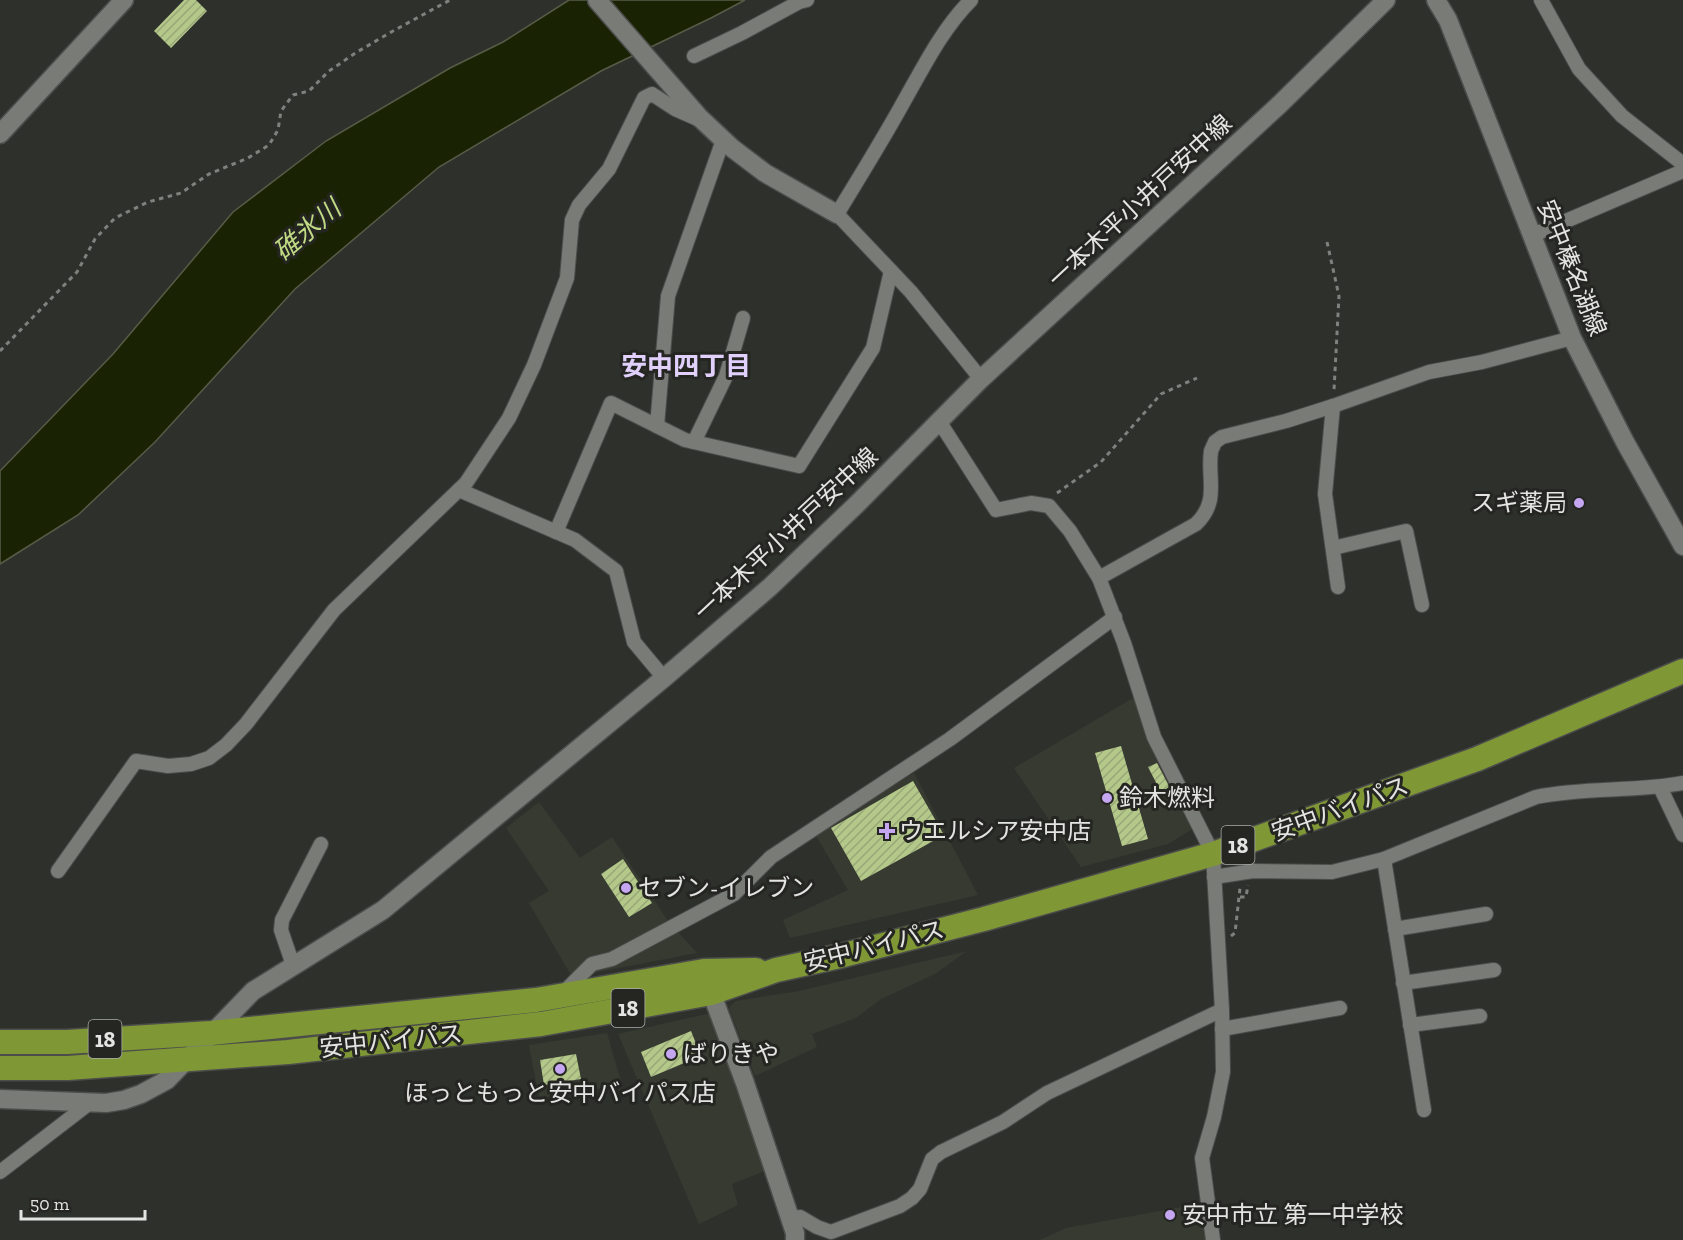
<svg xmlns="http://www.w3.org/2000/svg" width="1683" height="1240" viewBox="0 0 1683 1240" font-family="'Zilla Slab','Noto Sans JP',serif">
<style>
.built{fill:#373a31}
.water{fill:#1a2204;stroke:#575c47;stroke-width:1.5}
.building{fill:url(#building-hatch)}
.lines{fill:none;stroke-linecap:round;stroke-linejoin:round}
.street-casing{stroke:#4c4d4b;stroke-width:16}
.secondary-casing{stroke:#4c4d4b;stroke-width:21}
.highway-casing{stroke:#4c4d4b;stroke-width:27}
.path{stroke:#80817e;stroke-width:3;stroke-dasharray:4.5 4.5;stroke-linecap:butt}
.street{stroke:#797b77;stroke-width:14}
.secondary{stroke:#797b77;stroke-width:18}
.highway{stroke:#7f9835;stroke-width:24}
.poi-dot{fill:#c5a7f1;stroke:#252622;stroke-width:2}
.labels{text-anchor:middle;stroke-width:6;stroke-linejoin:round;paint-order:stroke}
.shield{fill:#252622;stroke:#abaca9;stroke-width:1.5}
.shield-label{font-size:22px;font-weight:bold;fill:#e4e5e3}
.street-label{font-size:24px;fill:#e4e5e3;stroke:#252622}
.poi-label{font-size:24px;fill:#e4e5e3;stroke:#252622;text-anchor:start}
.water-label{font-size:26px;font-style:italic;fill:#c0da84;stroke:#252622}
.neighbourhood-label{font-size:26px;font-weight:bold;fill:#e0d0fb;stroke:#252622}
</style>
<defs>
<pattern id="building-hatch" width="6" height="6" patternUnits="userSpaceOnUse" patternTransform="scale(1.5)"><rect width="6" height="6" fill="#b4c88a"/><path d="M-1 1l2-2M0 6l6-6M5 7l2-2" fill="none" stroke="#98a778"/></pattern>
</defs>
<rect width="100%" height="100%" fill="#2e302c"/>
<g class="built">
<polygon points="1138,695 1194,828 1168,844 1081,867 1014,768"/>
<polygon points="914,773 978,895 790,938 783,920 848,890 815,834"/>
<polygon points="539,802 580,858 612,837 668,921 697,953 572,977 529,903 549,891 506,828"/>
<polygon points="967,951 935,974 881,999 856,1018 812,1034 817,1047 755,1076 729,1008 736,1001 799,991"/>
<polygon points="711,1013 767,1170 732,1184 738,1205 699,1224 618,1034"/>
<polygon points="607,1033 622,1085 539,1098 529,1045"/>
<polygon points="1204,1203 1209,1240 1040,1240 1066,1228"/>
</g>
<polygon class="water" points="569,0 745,0 711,18 601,71 439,167 295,289 155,442 78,515 0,564 0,471 113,354 233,212 326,141 450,68 503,42"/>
<g class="building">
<polygon points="184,0 196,0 207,11 171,48 154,31"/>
<polygon points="1121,746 1148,839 1122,846 1095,753"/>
<polygon points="1157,763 1172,792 1163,796 1148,767"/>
<polygon points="913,781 944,835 861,881 831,828"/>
<polygon points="623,859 652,903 629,917 601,874"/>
<polygon points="691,1031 701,1056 651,1077 641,1052"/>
<polygon points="576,1054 581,1079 544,1085 540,1060"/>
</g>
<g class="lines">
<g class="street-casing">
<g id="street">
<path d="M971,0C942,29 923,68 903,103C882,141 859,178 837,214L911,292L981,379"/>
<polyline points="1541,0 1579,69 1622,116 1683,164"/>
<polyline points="694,56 742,33 799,2 807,0"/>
<polyline points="1533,235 1683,171"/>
<polyline points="1333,406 1325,494 1338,587"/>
<polyline points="939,421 996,510 1031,503 1049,506 1070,531 1099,578 1124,643 1154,737 1213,854 1222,1010 1223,1072 1214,1117 1202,1158 1213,1240"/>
<polyline points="657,426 668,296 723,140"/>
<polyline points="694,442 726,376 743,318"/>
<polyline points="459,490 575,540 616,571 634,642 664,678"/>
<polyline points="556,532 611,403 685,440 799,466 873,348 891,271"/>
<polyline points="1333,548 1406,531 1422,605"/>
<path d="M1099,578L1196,524C1220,501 1207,479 1211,451L1215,442L1222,437L1286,421L1333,406L1429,372L1482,362L1572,338"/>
<polyline points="1660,787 1683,835"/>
<polyline points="1384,859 1424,1110"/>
<polyline points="58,871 136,761 168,766 191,764 209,758 226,745 246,724 334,610 466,483 509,418 534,365 567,278 572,220 579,205 609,169 644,98 652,94 675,109 700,120"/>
<path d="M1214,877L1253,871L1332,872L1384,859L1536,797C1585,787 1635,792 1683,783"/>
<polyline points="1395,929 1486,914"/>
<polyline points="293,965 281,930 282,920 321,844"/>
<polyline points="1403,983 1494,970"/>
<polyline points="562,994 592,964 612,959 734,894 771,857 950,739 1115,617"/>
<polyline points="1410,1025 1480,1016"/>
<polyline points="1222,1029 1340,1008"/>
<polyline points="0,1172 91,1102"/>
<polyline points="791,1220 800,1217 817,1227 831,1232 900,1206 912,1198 920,1189 932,1159 941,1152 1003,1122 1047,1093 1222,1010"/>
</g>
</g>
<g class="secondary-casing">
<g id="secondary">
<polyline points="597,0 699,117 732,148 765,173 837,214"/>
<polyline points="1436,0 1448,20 1572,338 1625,442 1683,546"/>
<polyline points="0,134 124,0"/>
<polyline points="707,981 745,1083 795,1233 795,1240"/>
<polyline points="0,1099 106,1103 124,1100 141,1094 167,1080 253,991 383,910 664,678 770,587 856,505 981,379 1279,105 1386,0"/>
</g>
</g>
<g class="highway-casing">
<g id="highway">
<polyline points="0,1042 67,1042 211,1033 536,1000 704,971 756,970"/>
<polyline points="0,1068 68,1068 288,1052 541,1024 711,993 776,970 840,956 984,919 1213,854 1477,759 1683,671"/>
</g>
</g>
<g class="path">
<polyline points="1327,242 1339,296 1334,390"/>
<polyline points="0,351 77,272 95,239 115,218 148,202 181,193 209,174 248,158 269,145 278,130 281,111 293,95 309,91 329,71 357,52 393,31 450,0"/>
<polyline points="1057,493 1101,462 1161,394 1197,378"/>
<polyline points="1240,897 1246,897 1248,885"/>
<polyline points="1231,936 1235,933 1240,888"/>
</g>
<use href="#street" class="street"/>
<use href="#secondary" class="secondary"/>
<use href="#highway" class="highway"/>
</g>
<g class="poi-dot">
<circle cx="1579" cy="503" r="6"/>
<circle cx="1107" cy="798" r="6"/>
<path d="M884 822h6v6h6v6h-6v6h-6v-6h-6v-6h6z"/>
<circle cx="626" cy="888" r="6"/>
<circle cx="671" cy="1054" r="6"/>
<circle cx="560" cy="1069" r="6"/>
<circle cx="1170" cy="1215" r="6"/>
</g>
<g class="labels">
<g class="shield">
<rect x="1221.5" y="826" width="33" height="38" rx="4.5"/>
<rect x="611.5" y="989" width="33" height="38" rx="4.5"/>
<rect x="88.5" y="1020" width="33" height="38" rx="4.5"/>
</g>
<g class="shield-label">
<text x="1238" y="853">18</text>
<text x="628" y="1016">18</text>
<text x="105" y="1047">18</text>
</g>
<g class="street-label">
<text transform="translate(1140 201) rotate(-43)" y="8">一本木平小井戸安中線</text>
<text transform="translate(1572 268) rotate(68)" y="8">安中榛名湖線</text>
<text transform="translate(786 534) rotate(-43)" y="8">一本木平小井戸安中線</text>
<text transform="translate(1340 809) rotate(-20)" y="8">安中バイパス</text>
<text transform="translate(874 946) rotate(-14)" y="8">安中バイパス</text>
<text transform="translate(391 1041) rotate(-6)" y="8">安中バイパス</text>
</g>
<g class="poi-label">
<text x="1567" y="511" text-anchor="end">スギ薬局</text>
<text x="1119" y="806">鈴木燃料</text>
<text x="899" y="839">ウエルシア安中店</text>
<text x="638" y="896">セブン-イレブン</text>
<text x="683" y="1062">ばりきや</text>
<text x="560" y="1101" text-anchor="middle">ほっともっと安中バイパス店</text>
<text x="1182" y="1223">安中市立 第一中学校</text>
</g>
<g class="water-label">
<text transform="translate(307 230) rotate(-40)" y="9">碓氷川</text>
</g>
<g class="neighbourhood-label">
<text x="686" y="375">安中四丁目</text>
</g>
</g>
<path d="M21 1210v9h124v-9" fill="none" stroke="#e4e5e3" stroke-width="3"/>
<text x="30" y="1210" font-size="18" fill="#e4e5e3" stroke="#252622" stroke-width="4.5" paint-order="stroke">50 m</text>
</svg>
